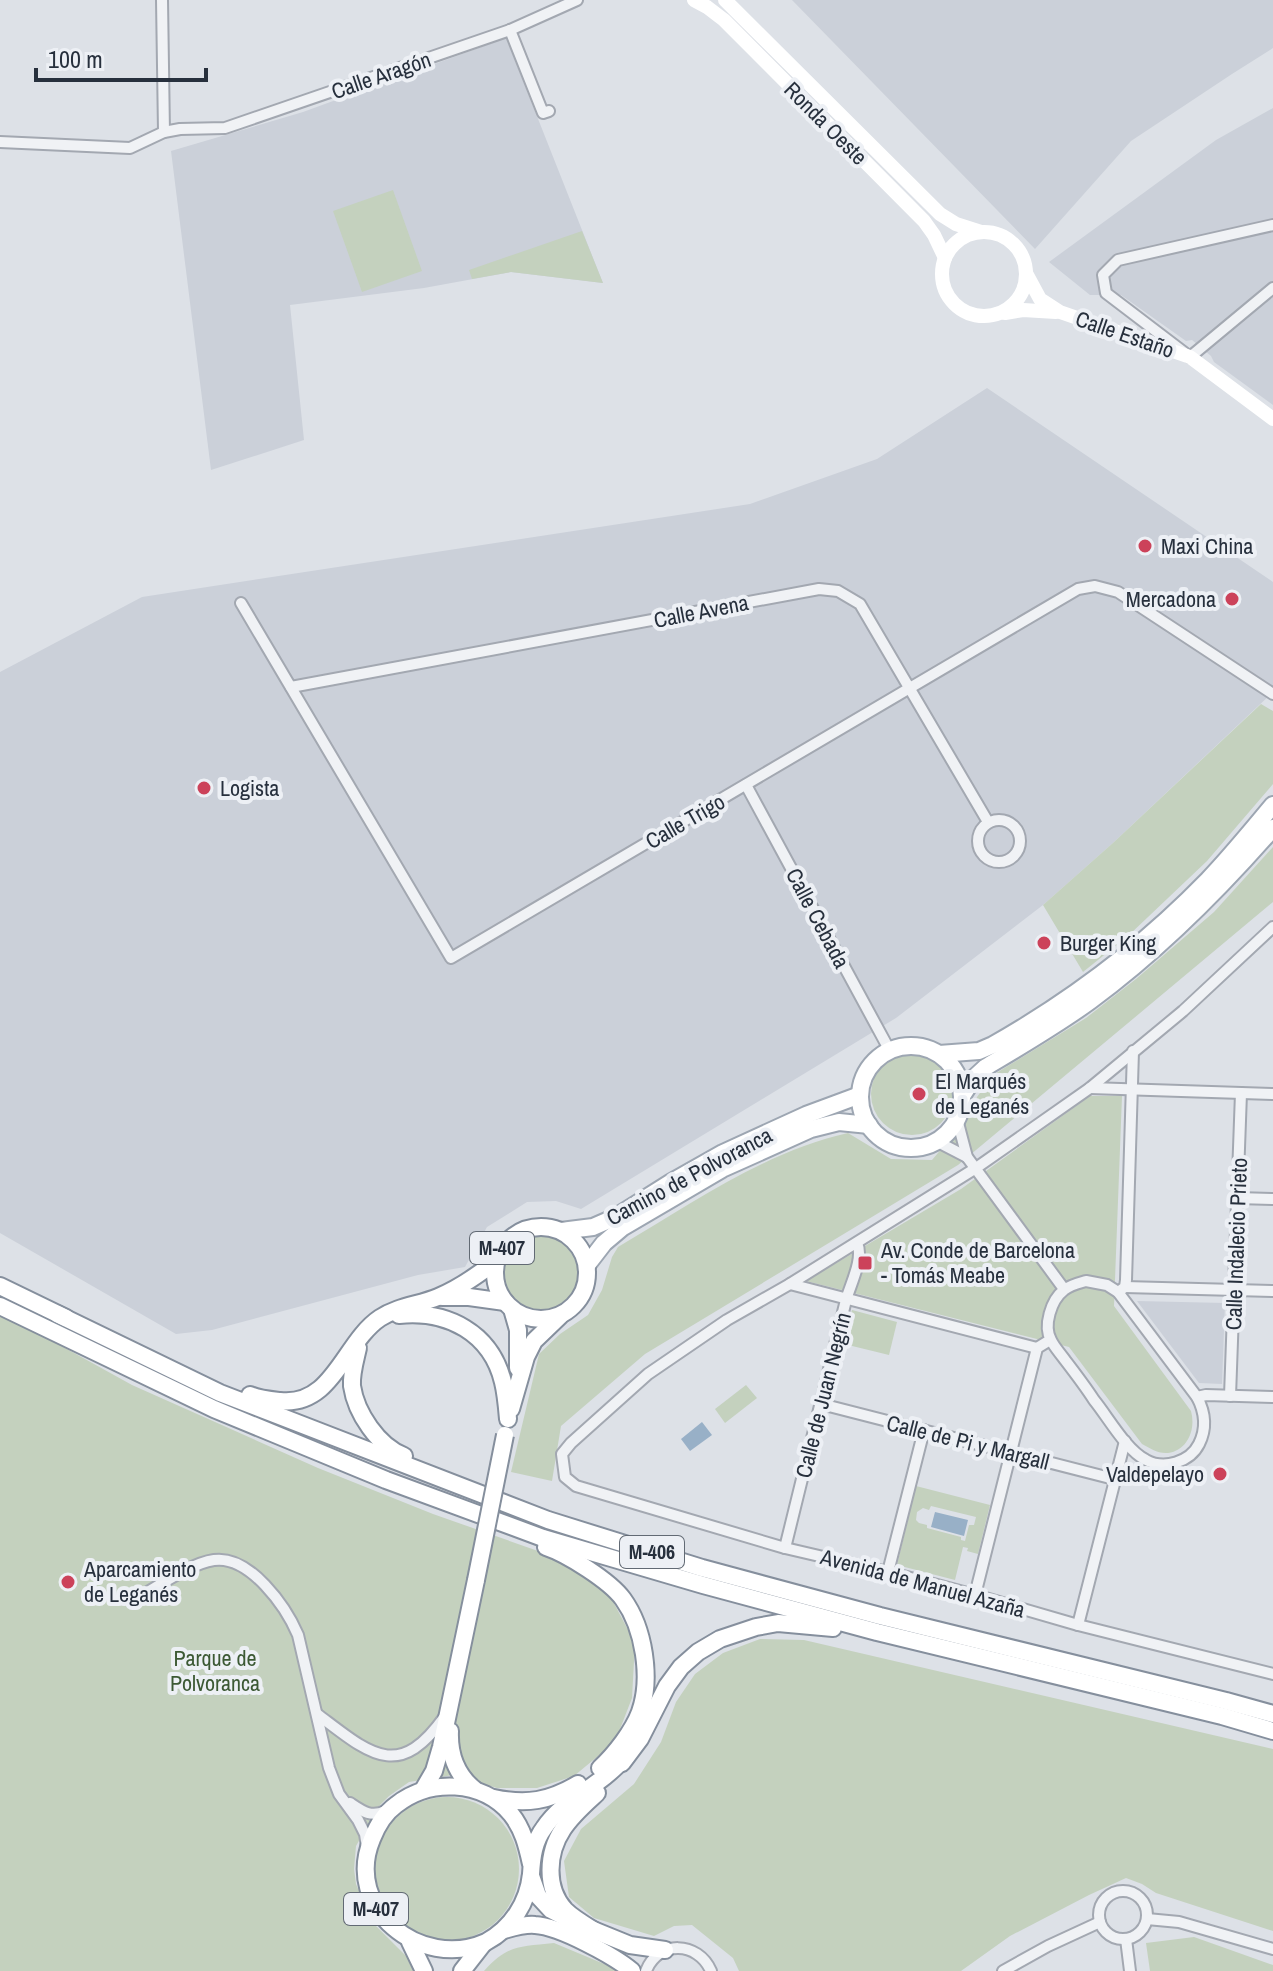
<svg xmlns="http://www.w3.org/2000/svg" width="1273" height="1971" viewBox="0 0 1273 1971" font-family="'Archivo Narrow',sans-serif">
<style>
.built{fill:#cbd0d9}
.green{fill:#c4d1be;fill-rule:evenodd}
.water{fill:#98b0c7}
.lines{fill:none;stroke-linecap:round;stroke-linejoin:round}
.minor-casing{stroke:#a3a8b1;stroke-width:14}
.primary-casing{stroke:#9da6b2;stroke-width:20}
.trunk-casing{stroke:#858f9d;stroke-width:20}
.minor{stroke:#f0f2f5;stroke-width:10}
.secondary{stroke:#fff;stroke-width:14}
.primary{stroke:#fff;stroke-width:16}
.trunk{stroke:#fff;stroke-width:16}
.trunk-bridge-casing{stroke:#858f9d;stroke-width:20;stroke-linecap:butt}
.trunk-bridge{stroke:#fff;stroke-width:16}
.poi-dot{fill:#cc425a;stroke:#edf0f5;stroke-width:3}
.labels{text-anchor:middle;stroke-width:8;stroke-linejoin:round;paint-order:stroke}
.shield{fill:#edf0f5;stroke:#626a74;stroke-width:2}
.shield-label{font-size:20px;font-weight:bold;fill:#27303d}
.street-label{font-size:22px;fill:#27303d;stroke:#edf0f5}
.poi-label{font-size:22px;fill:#27303d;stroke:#edf0f5;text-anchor:start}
.park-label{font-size:22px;fill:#3c5934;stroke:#edf0f5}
</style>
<rect width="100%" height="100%" fill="#dde1e7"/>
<g class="built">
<polygon points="792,0 1273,0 1273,48 1232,74 1131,141 1035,249"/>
<polygon points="506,38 603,283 511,272 424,288 290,305 304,440 211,470 171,151 303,112"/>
<polygon points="1273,108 1273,405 1214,362 1211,356 1192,340 1186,341 1121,295 1090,295 1049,262 1216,140"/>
<polygon points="987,388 1273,582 1273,692 1114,842 1043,905 896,1018 581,1209 556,1201 527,1202 487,1227 465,1267 418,1275 212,1330 176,1334 0,1233 0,672 142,597 750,504 877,459"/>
<polygon points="1137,1301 1225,1303 1222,1384 1199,1383"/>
</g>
<g class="green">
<polygon points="393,190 422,271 362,292 333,211"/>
<polygon points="582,231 603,283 511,272 472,279 469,270"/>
<polygon points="1261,704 1273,711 1273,784 1207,861 1128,936 1083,972 1043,905 1114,842"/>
<path d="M1273,847V902L958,1165L645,1354L561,1426L552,1481L511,1472L539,1354L560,1334L588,1315L602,1290L612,1257L618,1247C691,1204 764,1152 848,1133L891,1159L932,1160L971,1114L977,1097L993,1075L1086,1018L1136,979L1214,912Z"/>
<circle cx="912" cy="1094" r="41"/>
<path d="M1090,1096H1122L1114,1306L1191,1411C1196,1429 1188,1450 1168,1453C1158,1454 1150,1448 1142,1444L1069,1347L806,1281L961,1189Z"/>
<circle cx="541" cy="1273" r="37"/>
<polygon points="852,1310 897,1322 889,1355 844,1344"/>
<polygon points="0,1312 132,1385 318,1468 433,1514 558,1558 608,1592 635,1643 632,1698 615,1742 574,1776 537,1788 497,1788 453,1775 409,1782 389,1796 378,1807 356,1846 354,1869 356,1884 372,1922 407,1957 413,1971 0,1971"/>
<polygon points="746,1385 757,1398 725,1423 715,1409"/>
<path d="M916,1486L990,1505L978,1554L967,1551L968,1548L963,1547L955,1580L897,1565ZM931,1506L976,1517L974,1525H969L965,1541L961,1540V1537L927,1528V1525L919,1523L916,1520L917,1512L923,1508L929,1510Z"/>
<polygon points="760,1639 804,1640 1273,1749 1273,1931 1156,1893 1142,1884 1126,1878 1089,1895 1010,1936 961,1971 739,1971 733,1958 692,1925 674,1926 654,1936 594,1918 569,1897 564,1861 581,1829 634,1784 661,1742 676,1702 695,1674 723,1653"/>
<circle cx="447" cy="1869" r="72"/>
<polygon points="1194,1937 1273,1965 1273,1971 1150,1971 1146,1943"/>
<path d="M554,1943L621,1971H484C508,1944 520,1947 554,1943Z"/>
</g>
<g class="water">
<polygon points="702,1422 712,1435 690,1451 681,1439"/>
<polygon points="935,1512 968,1520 964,1536 931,1527"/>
</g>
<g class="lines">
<g class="minor-casing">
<g id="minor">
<polyline points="162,0 164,132"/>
<polyline points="510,30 543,113 549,111"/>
<polyline points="0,142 130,148 164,132 180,129 225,128 510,30 577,0"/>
<polyline points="1273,225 1118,260 1103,275 1106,293 1190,357 1273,288"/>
<polyline points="241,603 451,958 1078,589 1095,586 1118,592 1273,694"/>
<polyline points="291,687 819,589 838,591 860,604 988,822"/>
<polyline points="746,785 890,1051"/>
<circle cx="999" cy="841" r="21"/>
<polyline points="1273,927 1183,1011 1090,1088 976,1168 790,1284 727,1320 648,1374 571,1443 562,1454 565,1477 576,1486 785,1548 888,1572 975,1595 1078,1625 1273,1674"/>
<polyline points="1090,1088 1273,1094"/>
<polyline points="957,1119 967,1157 1064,1289"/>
<polyline points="936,1141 967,1157"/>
<polyline points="1237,1198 1273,1199"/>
<path d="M1086,1281L1107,1285L1118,1292L1197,1397C1205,1412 1207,1428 1199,1444C1190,1462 1164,1470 1146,1460C1126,1450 1108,1417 1094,1400C1085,1386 1075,1373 1065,1360C1061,1354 1054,1347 1051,1340C1043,1326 1051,1300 1064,1290C1070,1285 1079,1283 1086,1281Z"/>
<polyline points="790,1284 1037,1348"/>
<polyline points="1125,1287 1273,1291"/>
<polyline points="1118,1292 1125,1287 1126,1280 1133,1051"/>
<polyline points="1230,1396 1241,1093"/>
<polyline points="1197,1397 1206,1395 1273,1397"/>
<polyline points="821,1404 1114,1479"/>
<path d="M785,1548L846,1300C851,1283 864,1258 857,1243"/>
<polyline points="888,1572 924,1430"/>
<polyline points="975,1595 1037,1348 1050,1340"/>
<path d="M136,1599C157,1587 191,1563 214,1560C250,1555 286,1607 298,1635L329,1768L339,1794L358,1820L365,1834L367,1847"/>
<polyline points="1078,1625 1125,1441"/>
<path d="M317,1714C369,1753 398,1783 445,1716"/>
<path d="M350,1803C362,1811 371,1818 385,1811"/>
<circle cx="1123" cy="1915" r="24"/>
<polyline points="1147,1919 1179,1922 1273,1949"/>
<polyline points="1126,1939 1130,1971"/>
<path d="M646,1971C658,1940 698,1941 711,1971"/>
<polyline points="1003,1971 1048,1946 1100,1922"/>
</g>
</g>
<g class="primary-casing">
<g id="primary">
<circle cx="911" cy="1097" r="51"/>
<path d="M939,1054L979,1051L993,1045C1072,1000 1145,945 1208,880C1231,856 1252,830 1273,805"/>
<path d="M962,1096L973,1079L986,1067C1021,1046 1057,1025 1090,1001C1158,951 1218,891 1273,828"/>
<polyline points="561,1231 593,1227 616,1217 670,1183 723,1153 806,1115 860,1095"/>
<polyline points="587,1265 604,1243 623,1227 722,1169 811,1129 839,1122 869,1125"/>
</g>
</g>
<g class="trunk-casing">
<g id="trunk">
<circle cx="541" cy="1273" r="46"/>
<polyline points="0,1286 66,1318"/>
<polyline points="442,1297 469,1297 505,1302"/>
<polyline points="0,1306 214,1409 386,1480 543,1538 703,1585 877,1632 1222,1716 1273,1731"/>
<polyline points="512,1309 518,1330 518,1368"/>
<polyline points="57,1314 220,1393 548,1520 702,1568 880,1616 1226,1701 1273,1714"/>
<path d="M399,1315C448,1310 491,1333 503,1382C506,1394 507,1407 508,1419"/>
<path d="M358,1348C355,1361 351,1374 352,1386C356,1413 378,1446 404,1456"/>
<path d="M250,1395C259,1399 270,1400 280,1401C333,1407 344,1342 380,1318C398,1306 419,1305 438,1297C460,1288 478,1275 496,1261"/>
<polyline points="511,1409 526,1357 534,1341 560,1316"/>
<path d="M546,1547C567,1554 610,1581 623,1599C644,1628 652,1678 640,1712C633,1731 615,1754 600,1768"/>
<path d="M450,1731C449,1754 456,1774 474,1789"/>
<polyline points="622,1763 640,1739 667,1686 681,1667 698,1652 720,1639 756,1627 778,1623 833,1628"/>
<polyline points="423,1790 434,1771 441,1747 476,1580"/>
<path d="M494,1798C527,1805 549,1801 578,1784"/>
<path d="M531,1864C527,1846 523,1829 511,1814C482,1780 430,1778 396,1805C385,1813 377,1826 372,1839C343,1908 420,1971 486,1942C512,1928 528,1902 531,1874C532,1857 534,1841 544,1828C558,1807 579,1796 599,1781C609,1774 618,1765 626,1757"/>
<polyline points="531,1876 538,1896 551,1910 576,1923 630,1945 665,1950"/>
<path d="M504,1930C515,1927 525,1924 535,1925C559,1926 614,1956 632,1971"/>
<path d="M595,1931C585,1925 573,1918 565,1910C545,1888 547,1853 563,1829C572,1815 585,1804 597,1793"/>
<polyline points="410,1942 424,1971"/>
<polyline points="462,1971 483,1944"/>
</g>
</g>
<use href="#minor" class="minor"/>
<g class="secondary">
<polyline points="694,0 707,7 724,20 924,221 934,235 945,258"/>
<polyline points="725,0 940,214 956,224 981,232"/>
<circle cx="984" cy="274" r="42"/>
<polyline points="1026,273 1040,299 1060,312 1190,357 1273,419"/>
<polyline points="1005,313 1023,310 1056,312"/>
</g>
<use href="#primary" class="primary"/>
<use href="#trunk" class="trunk"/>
<g class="trunk-bridge-casing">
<polyline id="trunk-bridge" points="476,1580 505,1435"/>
</g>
<use href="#trunk-bridge" class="trunk-bridge"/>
</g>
<g class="poi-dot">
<circle cx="1145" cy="546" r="8"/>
<circle cx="1232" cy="599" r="8"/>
<circle cx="204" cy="788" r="8"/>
<circle cx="1044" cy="943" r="8"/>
<circle cx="919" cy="1094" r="8"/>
<rect x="857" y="1255" width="16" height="16" rx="4"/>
<circle cx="1220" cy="1474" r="8"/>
<circle cx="68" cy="1582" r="8"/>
</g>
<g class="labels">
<g class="shield">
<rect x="470" y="1232" width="64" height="32" rx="6"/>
<rect x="620" y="1536" width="64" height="32" rx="6"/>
<rect x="344" y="1893" width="64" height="32" rx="6"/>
</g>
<g class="shield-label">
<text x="502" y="1255">M-407</text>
<text x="652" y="1559">M-406</text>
<text x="376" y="1916">M-407</text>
</g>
<g class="street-label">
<text transform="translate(381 75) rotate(-19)" y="8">Calle Aragón</text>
<text transform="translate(826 123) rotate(45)" y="8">Ronda Oeste</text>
<text transform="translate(1125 334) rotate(19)" y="8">Calle Estaño</text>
<text transform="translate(701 611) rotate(-11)" y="8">Calle Avena</text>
<text transform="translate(685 821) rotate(-30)" y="8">Calle Trigo</text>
<text transform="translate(818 918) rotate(62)" y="8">Calle Cebada</text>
<text transform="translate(689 1176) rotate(-28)" y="8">Camino de Polvoranca</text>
<text transform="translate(1236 1244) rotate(-88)" y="8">Calle Indalecio Prieto</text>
<text transform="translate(823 1395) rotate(-76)" y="8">Calle de Juan Negrín</text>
<text transform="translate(968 1442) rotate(14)" y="8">Calle de Pi y Margall</text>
<text transform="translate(923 1583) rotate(15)" y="8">Avenida de Manuel Azaña</text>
</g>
<g class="poi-label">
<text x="1161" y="554">Maxi China</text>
<text x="1216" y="607" text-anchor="end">Mercadona</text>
<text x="220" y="796">Logista</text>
<text x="1060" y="951">Burger King</text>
<text x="935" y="1089">El Marqués<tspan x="935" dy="25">de Leganés</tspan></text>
<text x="881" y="1258">Av. Conde de Barcelona<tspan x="881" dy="25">- Tomás Meabe</tspan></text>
<text x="1204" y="1482" text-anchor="end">Valdepelayo</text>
<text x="84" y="1577">Aparcamiento<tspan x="84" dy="25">de Leganés</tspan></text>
</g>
<g class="park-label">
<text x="215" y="1666">Parque de<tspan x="215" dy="25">Polvoranca</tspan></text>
</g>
</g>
<path d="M36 68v12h170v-12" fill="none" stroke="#27303d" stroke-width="4"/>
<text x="48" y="68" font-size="24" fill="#27303d" stroke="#edf0f5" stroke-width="6" paint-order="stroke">100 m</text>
</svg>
